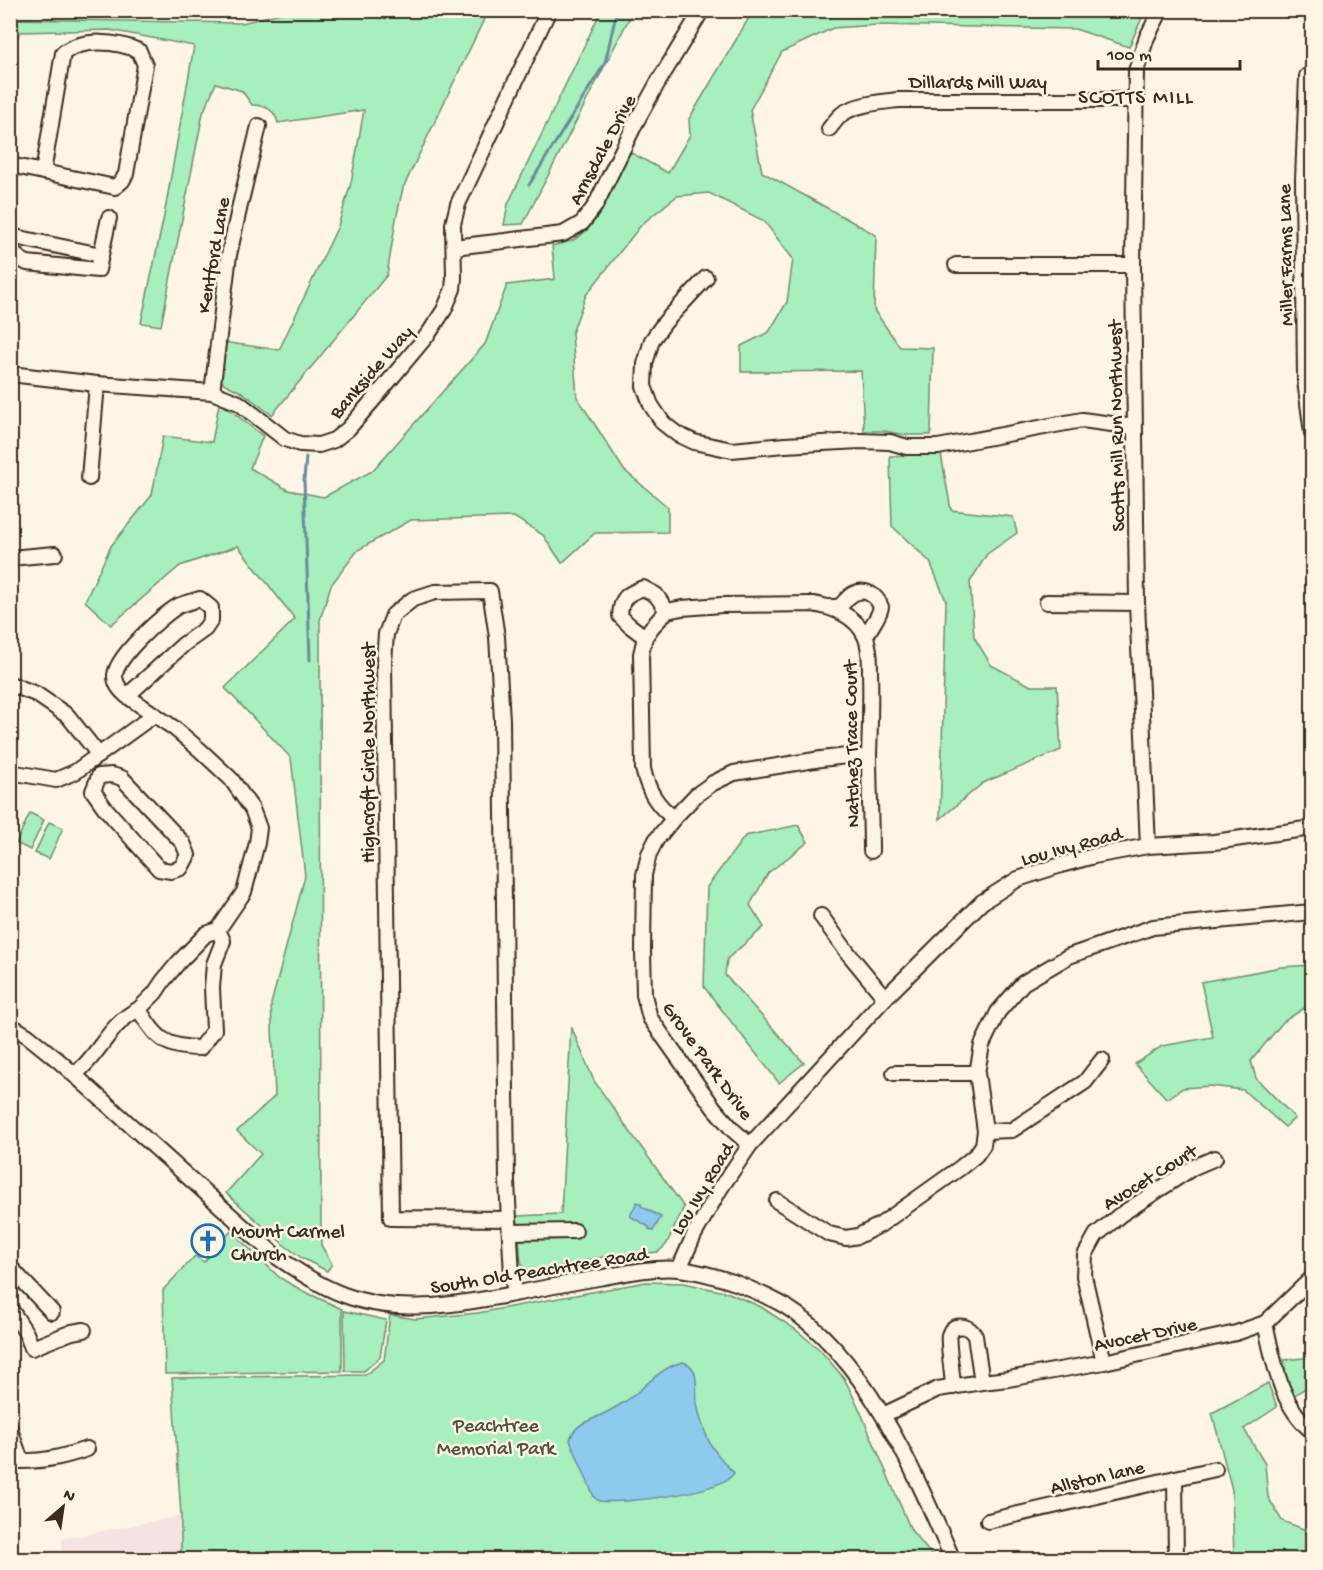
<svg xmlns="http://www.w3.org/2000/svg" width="1323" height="1570" viewBox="0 0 1323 1570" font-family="'Gochi Hand',sans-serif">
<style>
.built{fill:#f5e2e2}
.green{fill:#a7efbd;stroke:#718c6e;stroke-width:1.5}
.water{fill:#8ecaee;stroke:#6d8a9b;stroke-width:1.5}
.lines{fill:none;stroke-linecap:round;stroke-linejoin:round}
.stream{stroke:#6d8a9b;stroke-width:3}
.minor-casing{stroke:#3b2a1e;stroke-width:18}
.minor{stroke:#fcf5e5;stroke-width:14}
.labels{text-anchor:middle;stroke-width:5;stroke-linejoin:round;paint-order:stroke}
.street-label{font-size:20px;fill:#3b2a1e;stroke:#fcf5e5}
.poi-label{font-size:20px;fill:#3b2a1e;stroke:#fcf5e5;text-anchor:start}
.park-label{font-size:20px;fill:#51513e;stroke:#fcf5e5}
.neighbourhood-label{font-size:21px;letter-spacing:1.5px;fill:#3b2a1e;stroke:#fcf5e5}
</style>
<rect width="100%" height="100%" fill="#fcf5e5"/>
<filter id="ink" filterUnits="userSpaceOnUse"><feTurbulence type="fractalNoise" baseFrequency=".0167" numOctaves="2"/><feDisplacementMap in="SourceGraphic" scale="12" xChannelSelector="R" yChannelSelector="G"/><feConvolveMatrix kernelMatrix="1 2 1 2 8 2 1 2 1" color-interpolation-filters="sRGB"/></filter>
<g filter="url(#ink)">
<polygon class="built" points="181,1516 181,1559 62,1559 62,1539"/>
<g class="green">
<path d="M288,11H488L403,188L396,219L387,275L272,415L243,393L223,383L220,379L223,342L279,350L338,226L351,183L364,110L278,123C275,110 266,105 252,105L242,91L216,83L203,113L161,326L141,323L164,216L194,46L110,30L20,32L11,52V19L242,23Z"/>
<polygon points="601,11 633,11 523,224 504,225 508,204"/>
<path d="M753,11H1145L1129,47L1075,29L877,25L833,28L782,52L750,110L762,172L876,235L874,310L900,347L933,348L931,435H906L884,431H864L861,371L741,372V346L769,332L787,302L793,259L764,221L709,193L677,196L642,224L586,295L572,333L577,397L624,470L668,507V532L595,533L562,563L543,535L514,517L411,520L358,550L331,585L320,620L321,1245L332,1264L327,1271L302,1258L284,1245L226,1193L261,1154L237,1131L275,1096L271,1004L305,876L291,758L225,688L295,619L238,546L180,566L111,625L85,601L111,546L152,495L163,436L212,442L219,404L230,410L263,436L250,468L288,490L324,497L372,471L485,344L507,285L555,279L552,246C559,244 569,243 575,239C602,224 616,179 628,151L668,173L690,135L689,119Z"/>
<polygon points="941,454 951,510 1013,517 1017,533 987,554 970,582 974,637 991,665 1031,686 1057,686 1061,750 983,783 940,819 946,601 930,562 892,526 890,456"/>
<polygon points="30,813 44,820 30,850 16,843"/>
<polygon points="49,822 63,828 49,859 35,853"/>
<polygon points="798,825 808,842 768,873 750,905 764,927 727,959 725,975 804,1063 779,1083 704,987 707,887 745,836"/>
<polygon points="1312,965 1312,1003 1283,1022 1251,1061 1256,1078 1295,1118 1285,1127 1243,1090 1210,1086 1183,1088 1167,1099 1135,1064 1162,1046 1213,1037 1201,982 1281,967"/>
<polygon points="571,1026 594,1081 684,1207 666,1245 658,1252 596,1258 532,1273 525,1269 521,1262 517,1216 561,1214"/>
<polygon points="231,1231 280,1278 303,1291 342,1309 342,1371 165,1374 163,1290 195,1256 204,1262"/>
<polygon points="646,1282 684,1283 729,1293 761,1307 795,1329 820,1350 844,1378 858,1406 911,1530 935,1559 181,1559 181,1516 172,1378 365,1375 384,1360 390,1315 415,1319 478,1313"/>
<polygon points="344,1311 386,1320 380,1357 364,1371 345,1371"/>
<polygon points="1312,1357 1312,1385 1310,1385 1293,1396 1287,1382 1284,1360"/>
<polygon points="1268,1383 1277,1407 1244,1429 1265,1464 1268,1497 1282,1521 1312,1532 1312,1559 1234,1559 1232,1490 1212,1413"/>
</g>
<g class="water">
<polygon points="637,1202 641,1204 641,1206 661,1217 653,1231 649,1229 649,1227 630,1216"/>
<path d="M683,1362C701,1367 695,1389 697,1403C699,1415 703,1428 708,1439C713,1452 725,1463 734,1473C723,1493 622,1504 599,1501L594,1497L570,1440C575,1423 588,1422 601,1415C610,1411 618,1406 626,1401C645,1388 660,1367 683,1362Z"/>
</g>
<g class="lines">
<g class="stream">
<polyline points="529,185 605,63 617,10"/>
<polyline points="306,457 304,480 310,660"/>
</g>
<g class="minor-casing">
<g id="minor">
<polyline points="1307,76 1303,180 1305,381 1312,433"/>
<path d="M829,129C833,124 837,118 842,114C856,104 882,102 898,100H1137"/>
<path d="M10,165L115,187L122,181L126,174L145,65L139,51C117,41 83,38 63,53L43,172"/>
<polyline points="10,236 101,255 98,270 27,263 20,259 10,251"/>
<polyline points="454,247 563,234 582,223 595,206 636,122 657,84 702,10"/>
<polyline points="101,255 109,218"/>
<polyline points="956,265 1133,265"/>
<polyline points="706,278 665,322 652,340 645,364 644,386 651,405 663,423 677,434 694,442 732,450 785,445 860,441 890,442 907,447 938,447 1082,420 1134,427"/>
<polyline points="10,374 97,384 212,392 239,403 285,439 300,444 319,445 334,440 348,429 374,399 429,333 444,310 453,289 454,278 453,224 458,204 549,10"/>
<polyline points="212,392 229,255 240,205 259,126"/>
<polyline points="89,478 97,384"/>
<polyline points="10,558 55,554"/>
<path d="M200,599L211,608V620L205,629L184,644L127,696C121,691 116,686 115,677C113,659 163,615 178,606C185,603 193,601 200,599Z"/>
<polyline points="1047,602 1137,603"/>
<path d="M829,607H838C844,604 847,597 853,594C865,587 877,596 881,607C879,618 870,626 866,637"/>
<path d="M645,637L629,625L620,616C621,597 627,594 643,588L656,595L667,611"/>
<polyline points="10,684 36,694 68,716 99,755"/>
<polyline points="127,696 174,728 200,750 231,779 252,809 259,828 257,843 244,892 218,930"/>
<polyline points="10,772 56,780 75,772 154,715"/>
<polygon points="112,775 122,778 183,843 188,855 181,868 171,871 159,869 105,808 93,791 99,776"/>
<path d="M674,818C656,805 648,790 643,769L641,654L645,637L652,627L667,611L682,608L722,605L813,604C833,607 856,616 865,636C870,647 870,661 870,672C871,700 870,727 869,755C869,787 871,819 871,851"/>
<polyline points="1148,846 1137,603 1133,265 1136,71 1147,37 1161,10"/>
<polyline points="821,916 848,953 885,998"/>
<path d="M218,930L223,941L214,964L212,988L214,1030L200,1048C166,1048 155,1038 139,1009L155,993L163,981L178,963L206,934Z"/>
<path d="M10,1025L28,1036L59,1061L277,1257C299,1272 320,1286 344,1295C399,1316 458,1304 514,1294C542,1288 570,1283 598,1278C625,1273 652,1267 679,1269C698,1271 718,1277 736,1283C753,1290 770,1297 785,1306C866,1356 916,1475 953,1560"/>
<polyline points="894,1073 977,1073"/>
<path d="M74,1075C100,1055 108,1024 139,1009"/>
<polyline points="985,1131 1012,1130 1085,1082 1102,1060"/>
<polyline points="750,1145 733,1130 714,1108 650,1018 644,995 643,951 644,875 649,854 656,840 674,818 696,795 713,783 734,773 821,759 847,756 869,758"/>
<polyline points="777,1201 829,1234 846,1238 858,1236 880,1225 960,1168 976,1155 983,1145 985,1131 977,1073 982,1045 998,1012 1023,983 1069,956 1153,927 1312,912"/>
<polyline points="509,1219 391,1218 384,662 386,634 393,615 413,599 435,592 490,591 497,637 502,720 507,1182 512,1276 515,1293"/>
<polyline points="510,1232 575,1231"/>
<polyline points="10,1267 52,1312"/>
<polyline points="679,1269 694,1235 720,1189 750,1145 885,998 982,902 1018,879 1061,865 1094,856 1148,846 1214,842 1312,828"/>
<polyline points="10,1308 26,1333 32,1348 72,1332 84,1330"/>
<path d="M1265,1323C1274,1362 1280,1405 1312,1431"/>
<polyline points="1104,1362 1084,1276 1085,1255 1096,1235 1120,1215 1194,1167 1215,1158"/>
<path d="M953,1387C953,1376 947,1342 949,1335C951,1330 951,1330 955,1327C965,1325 970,1328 975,1336L982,1382"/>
<polyline points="883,1415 938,1389 982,1382 1008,1379 1104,1362 1236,1333 1265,1323 1312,1278"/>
<path d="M10,1429L21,1461C47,1461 63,1457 87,1449"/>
<polyline points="1175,1478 1176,1560"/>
<polyline points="988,1521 1215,1469"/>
</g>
</g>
<use href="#minor" class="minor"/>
</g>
</g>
<defs>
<g id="church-ring" transform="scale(1.725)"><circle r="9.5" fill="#fcf5e5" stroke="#1f6fb2" stroke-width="1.5"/><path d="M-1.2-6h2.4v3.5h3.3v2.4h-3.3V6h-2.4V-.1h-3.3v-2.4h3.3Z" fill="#1f6fb2"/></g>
</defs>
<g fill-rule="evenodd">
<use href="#church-ring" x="208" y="1241"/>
</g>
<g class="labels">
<g class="street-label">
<text x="978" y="88">Dillards Mill Way</text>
<text transform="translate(601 149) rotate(-62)" y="7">Arnsdale Drive</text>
<text transform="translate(212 255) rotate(-80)" y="7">Kentford Lane</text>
<text transform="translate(1284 255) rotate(-91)" y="7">Miller Farms Lane</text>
<text transform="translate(370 371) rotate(-49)" y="7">Bankside Way</text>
<text transform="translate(1115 426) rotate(-91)" y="7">Scotts Mill Run Northwest</text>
<text transform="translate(850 744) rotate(-91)" y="7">Natchez Trace Court</text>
<text transform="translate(367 753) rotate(-90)" y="7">Highcroft Circle Northwest</text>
<text transform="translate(1071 845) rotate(-15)" y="7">Lou Ivy Road</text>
<text transform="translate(709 1060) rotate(54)" y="7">Grove Park Drive</text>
<text transform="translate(1149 1176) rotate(-32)" y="7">Avocet Court</text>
<text transform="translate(701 1188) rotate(-59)" y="7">Lou Ivy Road</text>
<text transform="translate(539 1269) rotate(-9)" y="7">South Old Peachtree Road</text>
<text transform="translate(1145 1333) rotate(-12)" y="7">Avocet Drive</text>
<text transform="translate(1097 1476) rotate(-13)" y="7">Allston lane</text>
</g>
<g class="poi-label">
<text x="231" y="1237">Mount Carmel<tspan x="231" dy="23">Church</tspan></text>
</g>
<g class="park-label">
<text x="496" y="1431">Peachtree<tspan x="496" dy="23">Memorial Park</tspan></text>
</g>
<g class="neighbourhood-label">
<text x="1136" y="103">SCOTTS MILL</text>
</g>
</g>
<rect width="1323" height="1570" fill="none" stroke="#fcf5e5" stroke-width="36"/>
<rect x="18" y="18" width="1287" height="1534" fill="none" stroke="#3b2a1e" stroke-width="2" filter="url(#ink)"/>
<g transform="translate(63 1507) rotate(29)" stroke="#fcf5e5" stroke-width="4.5" paint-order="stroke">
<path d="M0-4.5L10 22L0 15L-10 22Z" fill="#3b2a1e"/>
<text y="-9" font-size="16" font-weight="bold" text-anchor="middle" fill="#3b2a1e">N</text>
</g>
<path d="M1098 60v9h142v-9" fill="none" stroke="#3b2a1e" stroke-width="3"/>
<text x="1107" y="60" font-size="18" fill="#3b2a1e" stroke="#fcf5e5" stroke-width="4.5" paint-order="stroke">100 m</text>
</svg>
